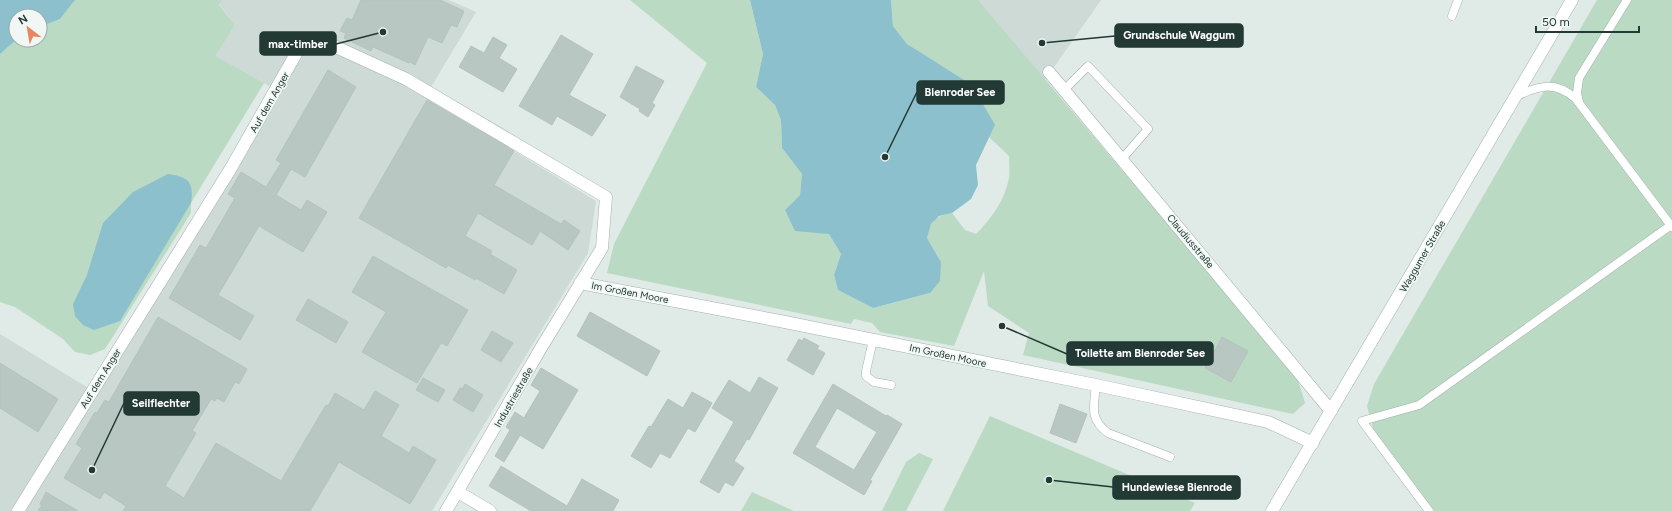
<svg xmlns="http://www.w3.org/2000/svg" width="1672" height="511" viewBox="0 0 1672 511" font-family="Figtree,sans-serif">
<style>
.built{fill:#cedad5}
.green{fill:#badac4}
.water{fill:#8bc0cc}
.building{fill:#b9c7c2;stroke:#b3c3bd;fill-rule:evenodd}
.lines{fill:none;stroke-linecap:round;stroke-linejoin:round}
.lane-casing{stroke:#a3b1ad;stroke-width:9}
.street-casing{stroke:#a3b1ad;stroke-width:13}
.secondary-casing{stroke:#a0b5ae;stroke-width:13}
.lane{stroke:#fff;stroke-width:8}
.street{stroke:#fff;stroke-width:12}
.secondary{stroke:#fff;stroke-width:12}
.labels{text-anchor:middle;stroke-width:3.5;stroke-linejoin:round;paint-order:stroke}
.street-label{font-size:10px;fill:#223934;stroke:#f0f7f4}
.leader{fill:none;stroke:#223934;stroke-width:1.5}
.callout-dot{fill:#223934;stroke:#f0f7f4;stroke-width:1.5}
.callout{fill:#223934;stroke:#223934;stroke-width:1.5}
.callout-label{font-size:11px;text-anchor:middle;font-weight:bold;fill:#fff}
</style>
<rect width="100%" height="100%" fill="#e0eae6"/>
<g class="built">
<polygon points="222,0 449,0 476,12 425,97 596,201 588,253 432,511 0,511 0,334 98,394 282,93 214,56 235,25 219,4"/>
<polygon points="976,0 1101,0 1045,80"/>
</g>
<g class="green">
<polygon points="75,0 222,0 219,5 235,25 215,56 264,83 191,203 191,213 105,349 90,355 75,352 63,339 15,307 0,302 0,54 16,40 40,40 40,27 60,19"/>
<path d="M630,0H750L763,54L756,87L775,105L781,120L782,148L802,174L800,195L785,210L829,234L841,254L834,275L838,290L873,308L930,293L941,262L927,238C931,220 934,217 952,213L965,230L976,234C991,219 1005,200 1009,178C1010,171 1009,163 1009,156L989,137L995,125L932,61L907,44L893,26L891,0H978L1297,377L1305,403L1293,414L1023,355L1029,333L988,306L984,271L954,346L880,332L872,323L854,319L851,324L607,273L614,244L707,63Z"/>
<polygon points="1597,0 1672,0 1672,511 1433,511 1375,436 1367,406 1374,384"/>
<polygon points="990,416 1195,503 1190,511 943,511"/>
<polygon points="919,453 933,459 906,511 882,511 906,462"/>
<polygon points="752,492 794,511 741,511"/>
</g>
<g class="water">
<polygon points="0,0 75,0 60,19 40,27 40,16 16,16 16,40 0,54"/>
<polygon points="750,0 891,0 893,26 907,44 972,85 995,125 976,165 978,185 971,199 952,213 939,216 931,224 927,238 941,262 940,281 930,293 873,308 838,290 834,275 841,254 829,234 795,231 785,210 800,195 802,174 782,148 781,120 775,105 756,87 763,54"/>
<path d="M168,174C189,177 194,182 191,203L120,321L94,330L83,325L75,316L73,304L87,275L103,223L133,192Z"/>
</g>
<g class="building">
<polygon points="361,0 440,0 464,11 457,27 451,25 442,43 428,37 415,65 410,62 409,63 373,47 371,51 344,38 346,33 340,31 347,18 352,20"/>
<polygon points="561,35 593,54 569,95 606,115 592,136 557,116 552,125 519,106"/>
<polygon points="493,37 507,45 499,58 517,69 503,92 459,67 471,46 484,53"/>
<polygon points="636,66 664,81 652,103 655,105 648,117 639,111 640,109 620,97"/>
<polygon points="328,70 356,87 305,177 291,169 276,195 301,210 307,200 327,212 303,252 259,226 218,295 254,316 240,340 169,298 200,245 206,248 235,198 228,194 241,172 266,187 281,163 276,160"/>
<polygon points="427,100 514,151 494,185 561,224 564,220 580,231 568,250 540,231 532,245 478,213 465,236 492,251 490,254 517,270 504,294 476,278 475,280 448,265 446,268 359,218"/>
<polygon points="373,256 468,310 447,346 441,343 417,383 362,352 386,312 352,292"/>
<polygon points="308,299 348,322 336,343 296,320"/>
<polygon points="590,312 660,351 647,376 577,336"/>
<polygon points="158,317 247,369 239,384 235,382 224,402 217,398 215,401 211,399 192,431 196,433 165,486 184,498 216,443 281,481 326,405 328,406 335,393 364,410 375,391 399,405 381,436 409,453 413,446 436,460 410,504 339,462 310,511 123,511 126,506 104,492 100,499 64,478 82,448 76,444 95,412 97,413 105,400 109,402"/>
<polygon points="492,331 513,343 501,362 481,350"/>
<polygon points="1222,337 1248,351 1231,382 1205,368"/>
<polygon points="804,338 819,346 817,349 825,353 813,375 787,360 799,339 802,341"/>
<polygon points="0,363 58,399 38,432 0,408"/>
<polygon points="541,368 578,390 543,449 520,435 504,462 495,456 510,430 506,427 515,412 524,418 540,391 531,385"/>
<polygon points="759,377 778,388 749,440 747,439 734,461 744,468 733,486 725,482 719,493 700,482 734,422 712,408 729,380 750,393"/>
<polygon points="423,378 445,390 438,402 416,390"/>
<polygon points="465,384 483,395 473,412 453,400 460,388 462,389"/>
<path d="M833,384L886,416L887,415L902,424L870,480L872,481L864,495L793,453ZM837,408L877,432L854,470L815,447Z"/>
<polygon points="692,392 712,403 695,432 688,428 670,458 660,453 651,468 631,456 649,426 651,427 668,399 683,408"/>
<polygon points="1060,404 1087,414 1076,443 1050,433"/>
<polygon points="501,466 567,506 582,479 619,500 613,511 531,511 489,486"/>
<polygon points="46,492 78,511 38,511 42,505 40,504"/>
</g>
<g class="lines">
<g class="lane-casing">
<g id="lane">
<polyline points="1452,16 1458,0"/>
<polyline points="1064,90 1088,66 1148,129 1122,159"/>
<path d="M1517,96C1540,85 1556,81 1576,99L1672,227"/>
<polyline points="1579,102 1577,93 1579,78 1627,0"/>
<polyline points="873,340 866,371 866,376 874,382 891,385"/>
<path d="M1096,385C1094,406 1089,419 1108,433L1170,457"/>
<polyline points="1429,511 1362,421 1419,405 1671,225"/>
</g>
</g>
<g class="street-casing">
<g id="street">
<polyline points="1049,72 1331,411"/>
<polyline points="580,283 780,321 1096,385 1268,422 1313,443"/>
<polyline points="458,492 490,511"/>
<path d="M18,511L231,168L297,52C307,41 310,38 325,42L406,79L606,197L602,248L541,348L446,511"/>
</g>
</g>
<g class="secondary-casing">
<polyline id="secondary" points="1272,511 1572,0"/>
</g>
<use href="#lane" class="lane"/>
<use href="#street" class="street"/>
<use href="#secondary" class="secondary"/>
</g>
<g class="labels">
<g class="street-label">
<text transform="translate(269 102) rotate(-60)" y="4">Auf dem Anger</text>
<text transform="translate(1191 241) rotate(50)" y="4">Claudiusstraße</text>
<text transform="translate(1422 256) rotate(-60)" y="4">Waggumer Straße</text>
<text transform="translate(630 292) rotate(11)" y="4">Im Großen Moore</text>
<text transform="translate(948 355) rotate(12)" y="4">Im Großen Moore</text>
<text transform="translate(100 378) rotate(-58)" y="4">Auf dem Anger</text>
<text transform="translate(513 397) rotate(-60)" y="4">Industriestraße</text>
</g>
</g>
<path class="leader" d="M1042 43L1115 36M383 32L336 44M885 157L917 92M1002 326L1067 354M92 470L124 403M1049 480L1113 487"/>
<g class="callout-dot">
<circle cx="1042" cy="43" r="4"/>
<circle cx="383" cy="32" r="4"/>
<circle cx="885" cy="157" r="4"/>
<circle cx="1002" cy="326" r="4"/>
<circle cx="92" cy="470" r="4"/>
<circle cx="1049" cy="480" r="4"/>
</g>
<g class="callout">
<rect x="1115" y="24" width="128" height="23" rx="4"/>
<rect x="260" y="32" width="76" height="23" rx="4"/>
<rect x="917" y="81" width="87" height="23" rx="4"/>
<rect x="1067" y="342" width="146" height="23" rx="4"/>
<rect x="124" y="392" width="75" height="23" rx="4"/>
<rect x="1113" y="476" width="127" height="23" rx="4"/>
</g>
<g class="callout-label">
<text x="1179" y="39">Grundschule Waggum</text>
<text x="298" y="48">max-timber</text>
<text x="960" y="96">Bienroder See</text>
<text x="1140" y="357">Toilette am Bienroder See</text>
<text x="161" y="407">Seilflechter</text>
<text x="1177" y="491">Hundewiese Bienrode</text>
</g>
<g transform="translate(28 28) rotate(329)"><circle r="19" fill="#f0f7f4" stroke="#9eaba7"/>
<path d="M0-3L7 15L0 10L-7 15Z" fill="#e9865f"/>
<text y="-6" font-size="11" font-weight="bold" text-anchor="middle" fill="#223934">N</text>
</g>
<path d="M1536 26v6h103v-6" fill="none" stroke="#223934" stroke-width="2"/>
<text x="1542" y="26" font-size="12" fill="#223934" stroke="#f0f7f4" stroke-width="3" paint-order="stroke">50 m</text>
</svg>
